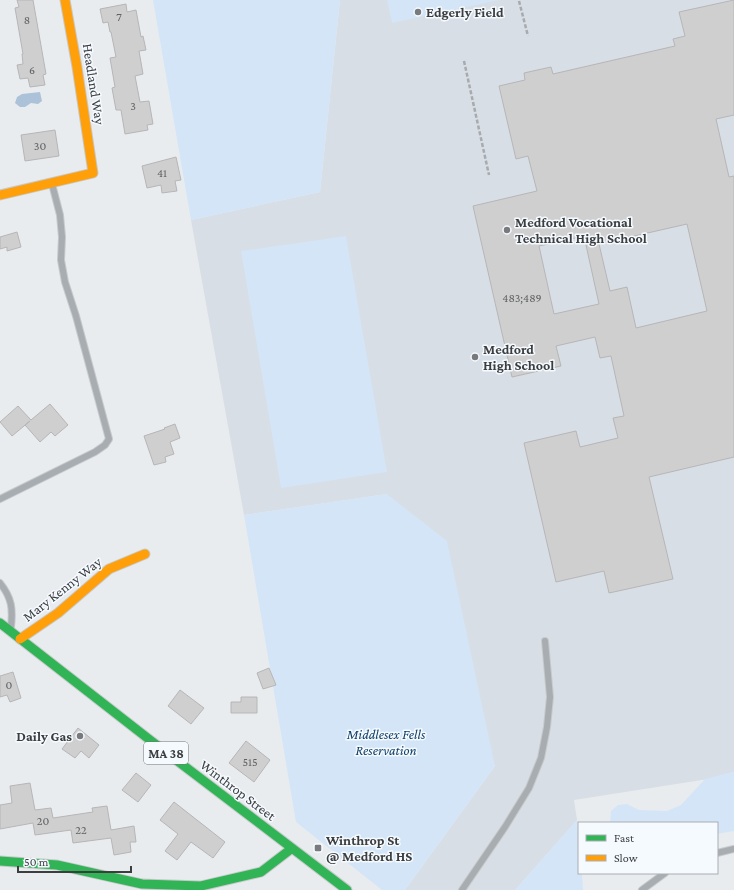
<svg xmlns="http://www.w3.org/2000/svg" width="734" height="890" viewBox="0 0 734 890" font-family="'Crimson Pro',serif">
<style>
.built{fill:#d7dee5}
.green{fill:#d3e5f7}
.water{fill:#abc2d9}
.building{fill:#cfcfd0;stroke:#b6b6b7;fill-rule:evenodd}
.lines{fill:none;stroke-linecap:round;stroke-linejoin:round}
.lane-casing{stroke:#c7c9cb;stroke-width:8}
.fast-casing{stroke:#c7c9cb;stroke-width:11}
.slow-casing{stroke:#c7c9cb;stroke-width:11}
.path{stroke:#a8abae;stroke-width:2.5;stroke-dasharray:4 2;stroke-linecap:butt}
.lane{stroke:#a8adb1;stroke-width:6}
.fast{stroke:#30b455;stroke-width:9}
.slow{stroke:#ff9f0a;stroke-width:9}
.poi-dot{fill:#787a7d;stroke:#f5faff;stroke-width:1.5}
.labels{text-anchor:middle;stroke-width:3;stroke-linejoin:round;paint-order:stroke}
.number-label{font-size:12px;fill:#606263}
.shield{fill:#f5faff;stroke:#737679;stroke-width:1}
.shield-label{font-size:13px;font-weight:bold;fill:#3b3d3f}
.poi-label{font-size:14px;font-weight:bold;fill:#3b3d3f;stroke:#f5faff;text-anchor:start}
.street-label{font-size:14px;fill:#3b3d3f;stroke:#f5faff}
.park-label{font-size:14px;font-style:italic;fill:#0f3f68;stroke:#f5faff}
</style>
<rect width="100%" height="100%" fill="#e9ecef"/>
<polygon class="built" points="340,0 734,0 734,775 574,800 577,820 515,890 405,890 495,766 387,494 244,515 191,220 320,192"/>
<g class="green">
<polygon points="153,0 340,0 320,192 191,220"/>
<polygon points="387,0 499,0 392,23"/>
<polygon points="346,236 387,472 281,488 241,251"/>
<polygon points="387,494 447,541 495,766 405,890 382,890 296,822 244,515"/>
<polygon points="732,772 734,772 734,831 717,834 717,823 610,823 611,811 618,805 627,804 639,810 667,811 681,805 705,779"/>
<polygon points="577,820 579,843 579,873 582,873 583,890 515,890"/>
</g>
<polygon class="water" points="40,92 42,101 38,104 31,103 25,107 20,107 15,103 17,97 22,94"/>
<g class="building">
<polygon points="17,0 33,0 46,74 43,75 45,85 30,87 28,78 20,79 17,65 23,64 22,54 23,54 15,8 19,7"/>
<path d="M734,0V115L716,119L729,177L734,176V457L649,477L673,579L609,593L604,571L556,582L524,443L576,431L580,447L618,438L613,418L624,416L611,356L600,358L595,337L556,346L561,366L512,377L473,206L537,191L528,156L516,159L499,86L525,80L524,73L551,67L553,74L675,46L673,39L685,36L679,12ZM687,224L707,311L636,328L627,287L610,291L599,244ZM584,236L599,304L554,314L539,246Z"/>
<polygon points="126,4 127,12 136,10 141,37 143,36 146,50 139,51 143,74 135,76 140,102 149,101 153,124 147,125 148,130 125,134 121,110 116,110 112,88 115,87 110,58 116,57 111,32 110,32 108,22 103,23 100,9"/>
<polygon points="55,130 59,156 25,161 21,135"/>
<polygon points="176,157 181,180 175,181 177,191 162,193 161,185 147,188 142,166"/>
<polygon points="17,232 21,247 7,251 7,247 0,249 0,237"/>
<polygon points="50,404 68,425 55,436 51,432 40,442 25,425 30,421 12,436 0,422 18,406 31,420"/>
<polygon points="175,424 180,438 170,442 174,454 165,457 166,462 154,465 144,436 165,429 164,428"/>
<polygon points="269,668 276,685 263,689 257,673"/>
<polygon points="13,672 21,698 10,702 7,695 0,697 0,676"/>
<polygon points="180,690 204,708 191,724 168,706"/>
<polygon points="241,697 257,697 257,713 231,713 231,702 241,702"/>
<polygon points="78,728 99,745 89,758 81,751 75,758 62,749"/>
<polygon points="246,741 270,760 254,782 229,763"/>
<polygon points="136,773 151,785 138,802 122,790"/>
<polygon points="30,783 35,810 51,808 53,818 93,812 92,808 107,806 111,830 134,826 136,842 130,842 131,852 114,855 111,838 73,843 71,830 35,835 33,823 0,829 0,805 12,803 10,786"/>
<polygon points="174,802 225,842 213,858 191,842 177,860 165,851 178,834 160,820"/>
</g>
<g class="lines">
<g class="lane-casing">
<g id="lane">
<polyline points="0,499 95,452 105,445 109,439 76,316 65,282 61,260 62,237 60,215 52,184"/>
<path d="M0,583C12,598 13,609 11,627"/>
<polyline points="717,853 734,849"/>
<polyline points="462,890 505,827 529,788 541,758 547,727 550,697 545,641"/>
<polyline points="642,890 665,873"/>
</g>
</g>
<g class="fast-casing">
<g id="fast">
<polyline points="0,623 150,740 347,890"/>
<polyline points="0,861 57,865 142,884 201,886 261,872 291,849"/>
</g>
</g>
<g class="slow-casing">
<g id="slow">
<polyline points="0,195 93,173 77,67 65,0"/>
<polyline points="20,639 58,613 109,569 145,554"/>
</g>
</g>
<g class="path">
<polyline points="519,1 528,36"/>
<polyline points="464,61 489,175"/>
</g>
<use href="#lane" class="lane"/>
<use href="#fast" class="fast"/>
<use href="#slow" class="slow"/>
</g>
<g class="poi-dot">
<circle cx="418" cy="12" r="4"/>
<circle cx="507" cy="230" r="4"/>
<circle cx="475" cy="357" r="4"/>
<circle cx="80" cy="736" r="4"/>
<rect x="314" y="844" width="8" height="8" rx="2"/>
</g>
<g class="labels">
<g class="number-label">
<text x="119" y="21">7</text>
<text x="27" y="24">8</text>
<text x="32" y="74">6</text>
<text x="133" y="110">3</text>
<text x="40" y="150">30</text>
<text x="162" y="177">41</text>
<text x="522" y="302">483;489</text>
<text x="9" y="689">0</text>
<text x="250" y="766">515</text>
<text x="43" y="825">20</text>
<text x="81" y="834">22</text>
</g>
<rect class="shield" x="144" y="742" width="44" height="22" rx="3"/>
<g class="shield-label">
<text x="166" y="758">MA 38</text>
</g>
<g class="poi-label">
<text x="426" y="17">Edgerly Field</text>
<text x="515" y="227">Medford Vocational<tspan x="515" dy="16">Technical High School</tspan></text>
<text x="483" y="354">Medford<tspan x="483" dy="16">High School</tspan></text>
<text x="72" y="741" text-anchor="end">Daily Gas</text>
<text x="326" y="845">Winthrop St<tspan x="326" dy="16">@ Medford HS</tspan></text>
</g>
<g class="street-label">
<text transform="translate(94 84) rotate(81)" y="5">Headland Way</text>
<text transform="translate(62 589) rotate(-38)" y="5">Mary Kenny Way</text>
<text transform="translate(238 790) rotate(37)" y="5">Winthrop Street</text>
</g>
<g class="park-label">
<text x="386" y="739">Middlesex Fells<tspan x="386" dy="16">Reservation</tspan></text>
</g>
</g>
<rect x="578" y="822" width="140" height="52" fill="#f5faff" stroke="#abaeb2"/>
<rect x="586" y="835" width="20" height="6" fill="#30b455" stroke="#abaeb2"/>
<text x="614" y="842" font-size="12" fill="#3b3d3f">Fast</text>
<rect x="586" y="855" width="20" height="6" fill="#ff9f0a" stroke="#abaeb2"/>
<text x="614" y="862" font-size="12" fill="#3b3d3f">Slow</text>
<path d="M18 866v6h113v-6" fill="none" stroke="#3b3d3f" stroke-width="2"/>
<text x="24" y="866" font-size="12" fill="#3b3d3f" stroke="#f5faff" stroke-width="3" paint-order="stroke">50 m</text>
</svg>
